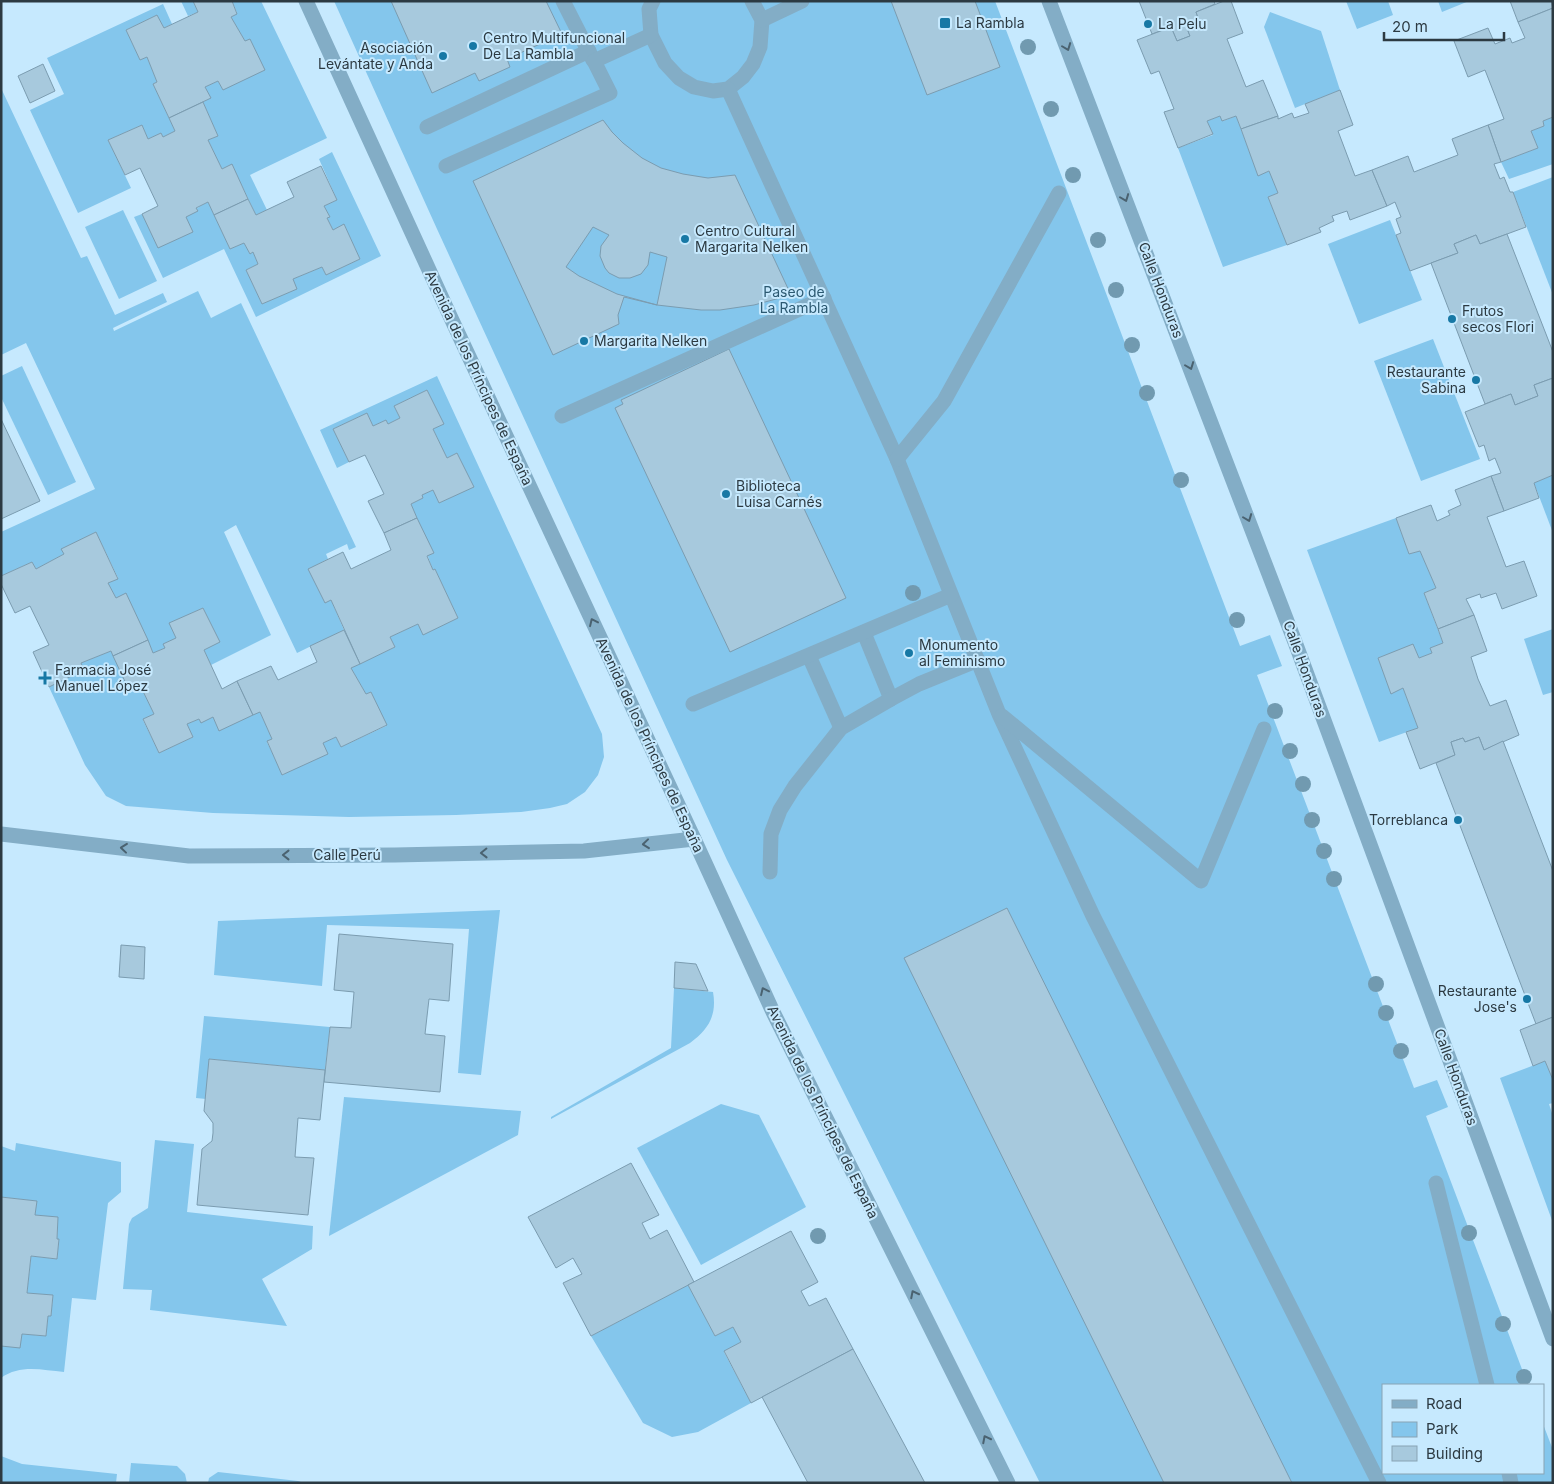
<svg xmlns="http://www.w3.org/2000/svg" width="1554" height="1484" viewBox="0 0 1554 1484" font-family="Inter,sans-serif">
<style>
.green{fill:#84c6ec}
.building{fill:#a7c9dd;stroke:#7b9cb0;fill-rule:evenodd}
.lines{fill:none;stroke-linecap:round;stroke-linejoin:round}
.minor{stroke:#83adc6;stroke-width:15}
.tree{fill:#719ab0}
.oneway{stroke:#4a6270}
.poi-dot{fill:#1778a5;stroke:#c6e9fe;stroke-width:2}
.labels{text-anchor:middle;stroke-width:4;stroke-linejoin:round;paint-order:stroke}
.poi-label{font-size:14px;fill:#2c3a42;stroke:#c6e9fe;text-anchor:start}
.street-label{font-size:14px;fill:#2c3a42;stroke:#c6e9fe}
.park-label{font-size:14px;fill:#2c5971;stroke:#c6e9fe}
</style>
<rect width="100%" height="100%" fill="#c6e9fe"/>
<g class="green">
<polygon points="181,1 193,1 198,12 188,16"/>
<polygon points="232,1 261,1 327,138 250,175 267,210 256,215 232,165 222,169 208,140 218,136 203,102 210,98 205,87 218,81 223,90 245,41 231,17 237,13"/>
<polygon points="334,1 995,1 1240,646 1270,635 1282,666 1257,675 1414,1088 1437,1080 1448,1107 1426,1116 1528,1385 1383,1385 1383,1473 1543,1473 1543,1424 1553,1450 1553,1483 1040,1483 727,860 437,229"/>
<polygon points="1346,1 1388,1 1393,15 1357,29"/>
<polygon points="1438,1 1469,1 1442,12"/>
<polygon points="163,4 172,24 164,28 157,15 126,30 140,60 147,57 157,82 153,84 175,131 163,137 161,133 148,139 142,125 108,140 131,188 78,213 30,110 64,94 47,58"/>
<polygon points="1270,12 1321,31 1340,90 1295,108 1264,27"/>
<polygon points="1,88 81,258 87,256 115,315 163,293 167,302 113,328 114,331 198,291 211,318 241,303 356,547 349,550 347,544 326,554 328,559 309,569 325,602 331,600 344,630 297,653 236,525 224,532 271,635 211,665 204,650 219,641 203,608 170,623 176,638 165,648 153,653 126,594 116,598 108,583 118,578 96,532 62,549 64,554 36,569 32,562 1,576 1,532 95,489 26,343 1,355"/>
<polygon points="1220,116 1223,121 1236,116 1258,175 1270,171 1278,193 1268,197 1287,245 1223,267 1178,148 1213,135 1207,121"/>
<polygon points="1553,117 1553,164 1509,179 1501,162 1538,148 1531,131 1544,126 1543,121"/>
<path d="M332,152L381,256L256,317L224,249L163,278L134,217L142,214L158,247C173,230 187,212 208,202L230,249L244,243L250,254L253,252L258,264L246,270L262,304L296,289L293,279L322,267L326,275L360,259L344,225L333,230L327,218L330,217L324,206L337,200L319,159Z"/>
<polygon points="1553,177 1553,295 1513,192"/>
<polygon points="123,210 157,281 119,299 85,227"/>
<polygon points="1390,220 1422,300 1359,324 1328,244"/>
<polygon points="1433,339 1480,459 1421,481 1374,361"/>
<polygon points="22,366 76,482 48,495 1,397 1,376"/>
<path d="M437,376L602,734L604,757L598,775L585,792L567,804L550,808L521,812L456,815L349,817L213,813L126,806L106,796L85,765L49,687L84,670L81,663L111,651L129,690L140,685L154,714L143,720L159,753L193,737L187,724L199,719L201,722L213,717L260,712L272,739L267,742L283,775L323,743L336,737L341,747L386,726L371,692L366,694L351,668L395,647L390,637L418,624L423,634L458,618L435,569L433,570C424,548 420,525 411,504L423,498L422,495L433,490L439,503L473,487L457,453L447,458L433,429L443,424L427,390L394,406L400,418L388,424L386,420L373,426L367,413L333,429L349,462L337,468L320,430Z"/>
<polygon points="1553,475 1553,533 1534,483"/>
<polygon points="1396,518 1409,554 1420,551 1436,588 1424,593 1443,643 1430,648 1432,653 1419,658 1413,645 1378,658 1391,693 1403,688 1418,728 1379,742 1307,550"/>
<polygon points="1553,629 1553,692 1543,695 1524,639"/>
<polygon points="500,910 481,1075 458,1073 469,929 327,925 322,986 214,975 218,921"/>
<path d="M674,988L713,992C717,1015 709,1029 690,1043L551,1119V1117L671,1048Z"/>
<polygon points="204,1016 330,1027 325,1070 210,1059 206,1099 196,1098"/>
<polygon points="1545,1061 1553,1080 1553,1103 1549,1104 1553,1116 1553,1223 1500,1078"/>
<polygon points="344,1097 521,1111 518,1135 329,1236"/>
<polygon points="721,1104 759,1115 806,1207 701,1265 637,1148"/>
<polygon points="155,1140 194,1144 187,1212 313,1226 312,1249 262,1279 287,1326 150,1310 152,1290 123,1289 129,1224 132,1218 148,1208"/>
<path d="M16,1143L121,1162V1192L108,1203L96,1300L72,1298L64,1372C42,1370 20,1364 1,1378V1346L22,1334L46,1336L48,1316L51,1315L53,1296L27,1293L31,1256L57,1259L59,1239H57L58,1218L35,1215L36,1201L1,1197V1146L15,1151Z"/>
<polygon points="688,1285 715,1336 733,1327 741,1342 724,1352 751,1403 698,1432 672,1437 643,1423 591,1336"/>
<polygon points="1,1456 22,1464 117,1474 116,1483 1,1483"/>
<polygon points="131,1463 177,1466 185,1474 187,1483 129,1483"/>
<polygon points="218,1472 298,1481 304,1483 208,1483 209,1478"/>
</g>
<g class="building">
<polygon points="193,1 232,1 237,14 231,17 245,41 250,39 265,70 223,90 218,81 205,87 211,98 169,118 153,84 157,82 147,57 140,60 126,30 157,15 164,28 198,12"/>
<polygon points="391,1 546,1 562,34 507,59 510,67 479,81 475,73 432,93"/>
<polygon points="891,1 975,1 1000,67 927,95"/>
<polygon points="1139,1 1214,1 1215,4 1196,12 1201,26 1188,31 1190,36 1177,41 1171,27 1152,34"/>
<polygon points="1224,1 1231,1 1243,33 1227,39 1246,87 1263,80 1278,116 1241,129 1236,116 1222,121 1220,116 1207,121 1213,134 1178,148 1164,112 1174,109 1159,71 1151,74 1137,40 1171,27 1177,41 1190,36 1188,31 1201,26 1196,12"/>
<polygon points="1510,1 1551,1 1553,8 1518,22"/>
<polygon points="1553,8 1553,117 1543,121 1544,126 1531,131 1538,148 1501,162 1488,125 1504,119 1494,93 1485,70 1468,77 1454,41 1488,28 1495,44 1510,38 1512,43 1525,38 1518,22"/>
<polygon points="43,64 55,91 30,103 18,76"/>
<polygon points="1340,90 1353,125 1338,131 1355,176 1372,170 1387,206 1350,220 1347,211 1332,216 1334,221 1319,228 1321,232 1287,245 1268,197 1278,193 1269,171 1258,176 1241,129 1278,116 1278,119 1292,113 1294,118 1309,113 1305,104"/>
<polygon points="203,102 218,136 208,140 222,169 232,164 248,199 214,215 208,202 196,208 198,211 186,217 193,232 158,248 142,214 158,206 140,168 125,175 108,140 142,125 148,139 161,133 163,137 175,131 169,118"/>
<path d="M603,120L612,132L623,143L642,158L661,168L683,174L708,178L735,175L791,295L754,305L720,310H701L657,305L624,297L618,315L619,324L553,355L473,181ZM593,227L609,235L601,246L600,256L605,268L609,273L619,278H630L641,274L648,265L650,252L667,257L657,305L617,294L579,276L566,267Z"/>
<polygon points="1488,125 1501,162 1494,164 1500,179 1504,177 1510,192 1513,192 1526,227 1480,244 1476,235 1454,244 1458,253 1410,271 1396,235 1401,233 1396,219 1401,217 1395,202 1387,206 1372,170 1408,156 1414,172 1458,155 1452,139"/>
<polygon points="321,166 337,200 324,206 330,217 327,218 333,230 344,224 360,259 326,275 322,267 293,279 297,289 262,304 246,270 258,264 253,252 250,254 244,243 230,249 214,215 248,199 256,215 294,197 287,182"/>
<polygon points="1507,234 1553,352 1553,378 1534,385 1538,396 1515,405 1511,394 1485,404 1431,263 1458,253 1454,244 1476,235 1480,244"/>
<polygon points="729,349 846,598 730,652 615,408 623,404 621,400"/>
<polygon points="1553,378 1553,475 1534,483 1539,498 1504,511 1491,476 1501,473 1495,458 1489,461 1484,445 1479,447 1465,412 1511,394 1515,405 1538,396 1534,385"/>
<polygon points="427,390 444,424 433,429 447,458 457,453 474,487 439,503 433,490 422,495 423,498 411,504 417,518 384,533 368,501 384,494 365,455 349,462 333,429 367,413 373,426 386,420 388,424 400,418 394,406"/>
<polygon points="1,419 40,501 1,519"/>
<polygon points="1491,476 1504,511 1487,517 1506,567 1524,561 1537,596 1502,609 1496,593 1481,598 1480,594 1466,599 1474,615 1438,629 1424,593 1436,588 1420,551 1409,554 1396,518 1431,505 1437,521 1450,515 1448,511 1461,505 1455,490"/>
<polygon points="417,518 434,553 427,556 433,570 435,569 458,618 423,635 418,624 390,637 395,647 360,664 331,600 325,603 308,569 343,552 351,569 391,550 384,533"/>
<polygon points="96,532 118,579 108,583 116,598 126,593 148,640 113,656 111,651 81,663 84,670 49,687 33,652 49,645 30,606 15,613 1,584 1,576 32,562 36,569 64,554 61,549"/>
<polygon points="203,608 220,642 204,650 222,689 237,681 253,715 219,731 213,717 201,723 199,719 187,724 193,737 159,753 143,719 154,714 140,685 129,690 113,656 148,640 153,653 165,648 163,644 176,638 169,623"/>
<polygon points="1474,615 1487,651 1471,657 1478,679 1490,706 1506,700 1519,735 1484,750 1479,737 1465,742 1463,738 1451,742 1455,755 1420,769 1406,732 1418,728 1403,688 1391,694 1378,658 1413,644 1419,658 1432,653 1430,648 1443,643 1438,629"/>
<polygon points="344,630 360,664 351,668 366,694 371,692 387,725 341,747 336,737 323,743 328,754 282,775 267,741 272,739 260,712 253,715 237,681 271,666 278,680 317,662 310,646"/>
<polygon points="1479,737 1484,750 1503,741 1553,871 1553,1017 1536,1024 1436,763 1455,755 1451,742 1463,738 1465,742"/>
<polygon points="1007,908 1079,1053 1292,1483 1164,1483 980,1112 904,958"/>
<polygon points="339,934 453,944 449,1001 429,999 425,1034 445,1036 440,1092 324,1082 330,1027 351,1028 354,992 334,990"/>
<polygon points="121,945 145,947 144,979 119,977"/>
<polygon points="675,962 696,964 708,991 674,988"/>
<polygon points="1553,1017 1553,1080 1545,1061 1533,1066 1520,1030"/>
<polygon points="209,1059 325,1070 320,1120 298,1118 295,1157 314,1158 308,1215 197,1205 202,1149 212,1141 213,1133 213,1123 204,1111"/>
<polygon points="631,1163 659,1215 642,1223 650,1239 667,1230 694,1282 591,1336 563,1283 582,1274 573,1258 556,1268 528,1217"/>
<polygon points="1,1197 37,1201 35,1215 58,1217 57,1239 59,1239 57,1259 31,1256 27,1293 53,1295 51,1316 48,1316 46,1336 22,1334 20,1348 1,1346"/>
<polygon points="791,1231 818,1282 801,1291 809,1306 826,1298 853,1349 751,1403 724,1351 741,1342 733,1327 715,1336 688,1285"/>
<polygon points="853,1349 925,1483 808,1483 762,1397"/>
</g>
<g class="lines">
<g class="minor">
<polyline points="306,1 451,318 694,839 773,1012 1008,1483"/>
<polyline points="563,1 593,60"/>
<polyline points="653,1 649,9 651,35 665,63 679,78 694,87 713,91 728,89 743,77 753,64 760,47 762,20 752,1"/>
<polyline points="1049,1 1295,642 1553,1339"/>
<polyline points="762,20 802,1"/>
<polyline points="728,89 897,459 999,714 1093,916 1379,1483"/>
<polyline points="427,127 589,51"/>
<polyline points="446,166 610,93 594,61 651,35"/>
<polyline points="562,416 824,298"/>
<polyline points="897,459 944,401 1059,193"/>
<polyline points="864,633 891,699"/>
<polyline points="809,656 841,728"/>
<polyline points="693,704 951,595"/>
<polyline points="1002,716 1201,881 1264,729"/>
<polyline points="1,834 189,856 395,855 584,851 694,839"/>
<polyline points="770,872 771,834 780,810 795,786 841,728 891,699 919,684 978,660"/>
<polyline points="1436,1183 1487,1385"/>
<polyline points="1509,1473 1511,1483"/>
</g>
</g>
<g class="tree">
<circle cx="1028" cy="47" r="8"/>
<circle cx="1051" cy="109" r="8"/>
<circle cx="1073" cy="175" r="8"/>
<circle cx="1098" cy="240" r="8"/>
<circle cx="1116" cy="290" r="8"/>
<circle cx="1132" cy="345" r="8"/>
<circle cx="1147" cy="393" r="8"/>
<circle cx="1181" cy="480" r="8"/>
<circle cx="913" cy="593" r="8"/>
<circle cx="1237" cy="620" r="8"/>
<circle cx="1275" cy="711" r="8"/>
<circle cx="1290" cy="751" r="8"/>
<circle cx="1303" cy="784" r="8"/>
<circle cx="1312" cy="820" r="8"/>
<circle cx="1324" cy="851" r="8"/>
<circle cx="1334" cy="879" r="8"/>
<circle cx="1376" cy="984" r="8"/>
<circle cx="1386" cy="1013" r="8"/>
<circle cx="1401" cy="1051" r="8"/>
<circle cx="1469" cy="1233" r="8"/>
<circle cx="818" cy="1236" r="8"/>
<circle cx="1503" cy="1324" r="8"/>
<circle cx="1524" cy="1377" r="8"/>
</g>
<defs><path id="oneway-chevron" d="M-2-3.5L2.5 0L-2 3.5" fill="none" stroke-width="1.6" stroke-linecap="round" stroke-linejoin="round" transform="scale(1.25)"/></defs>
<g class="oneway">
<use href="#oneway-chevron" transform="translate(1067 47) rotate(69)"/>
<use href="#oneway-chevron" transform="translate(1125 198) rotate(69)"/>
<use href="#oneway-chevron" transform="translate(1190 366) rotate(69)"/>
<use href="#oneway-chevron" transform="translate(1248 518) rotate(69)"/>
<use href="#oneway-chevron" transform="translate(593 622) rotate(-115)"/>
<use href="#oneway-chevron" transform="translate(646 844) rotate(174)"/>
<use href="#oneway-chevron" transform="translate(124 848) rotate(-174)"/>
<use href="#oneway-chevron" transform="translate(484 853) rotate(179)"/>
<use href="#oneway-chevron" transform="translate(286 855) rotate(180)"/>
<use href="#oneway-chevron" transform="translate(764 991) rotate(-115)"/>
<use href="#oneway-chevron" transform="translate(914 1294) rotate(-117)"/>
<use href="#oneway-chevron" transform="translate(986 1439) rotate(-117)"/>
</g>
<g class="poi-dot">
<rect x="939" y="17" width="12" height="12" rx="2.5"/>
<circle cx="1148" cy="24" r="5"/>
<circle cx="473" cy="46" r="5"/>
<circle cx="443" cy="56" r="5"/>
<circle cx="685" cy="239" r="5"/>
<circle cx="1452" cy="319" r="5"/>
<circle cx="584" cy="341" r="5"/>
<circle cx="1476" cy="380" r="5"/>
<circle cx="726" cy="494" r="5"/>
<circle cx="909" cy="653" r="5"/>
<path d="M42.5 670.5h5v5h5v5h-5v5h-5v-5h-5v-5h5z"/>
<circle cx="1458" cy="820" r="5"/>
<circle cx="1527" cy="999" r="5"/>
</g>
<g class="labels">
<g class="poi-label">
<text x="956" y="28">La Rambla</text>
<text x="1158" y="29">La Pelu</text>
<text x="483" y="43">Centro Multifuncional<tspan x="483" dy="16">De La Rambla</tspan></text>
<text x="433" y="53" text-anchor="end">Asociación<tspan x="433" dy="16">Levántate y Anda</tspan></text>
<text x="695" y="236">Centro Cultural<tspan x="695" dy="16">Margarita Nelken</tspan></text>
<text x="1462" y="316">Frutos<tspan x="1462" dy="16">secos Flori</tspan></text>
<text x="594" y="346">Margarita Nelken</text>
<text x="1466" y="377" text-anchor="end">Restaurante<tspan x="1466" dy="16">Sabina</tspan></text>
<text x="736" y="491">Biblioteca<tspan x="736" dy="16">Luisa Carnés</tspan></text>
<text x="919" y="650">Monumento<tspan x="919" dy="16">al Feminismo</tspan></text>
<text x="55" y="675">Farmacia José<tspan x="55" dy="16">Manuel López</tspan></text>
<text x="1448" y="825" text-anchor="end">Torreblanca</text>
<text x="1517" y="996" text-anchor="end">Restaurante<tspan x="1517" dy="16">Jose's</tspan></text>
</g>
<g class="street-label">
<text transform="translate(1161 290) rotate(69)" y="5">Calle Honduras</text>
<text transform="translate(479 378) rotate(65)" y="5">Avenida de los Príncipes de España</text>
<text transform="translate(1305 669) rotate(70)" y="5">Calle Honduras</text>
<text transform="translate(650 745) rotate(65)" y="5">Avenida de los Príncipes de España</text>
<text x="347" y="860">Calle Perú</text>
<text transform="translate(1456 1077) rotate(70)" y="5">Calle Honduras</text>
<text transform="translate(823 1112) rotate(64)" y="5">Avenida de los Príncipes de España</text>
</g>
<g class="park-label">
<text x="794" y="297">Paseo de<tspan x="794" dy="16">La Rambla</tspan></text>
</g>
</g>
<rect width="1554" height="1484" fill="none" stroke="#2c3a42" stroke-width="5"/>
<rect x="1382" y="1384" width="162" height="90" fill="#c6e9fe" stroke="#88a3b3"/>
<rect x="1392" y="1400" width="25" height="8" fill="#83adc6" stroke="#88a3b3"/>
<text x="1426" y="1409" font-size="15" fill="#2c3a42">Road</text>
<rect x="1392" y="1422" width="25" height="15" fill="#84c6ec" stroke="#88a3b3"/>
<text x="1426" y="1434" font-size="15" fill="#2c3a42">Park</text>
<rect x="1392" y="1446" width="25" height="15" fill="#a7c9dd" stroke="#88a3b3"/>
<text x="1426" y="1459" font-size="15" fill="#2c3a42">Building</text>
<path d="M1384 32v8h120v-8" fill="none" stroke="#2c3a42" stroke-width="2.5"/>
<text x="1392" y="32" font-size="15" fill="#2c3a42" stroke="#c6e9fe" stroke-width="4" paint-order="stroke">20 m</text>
</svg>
